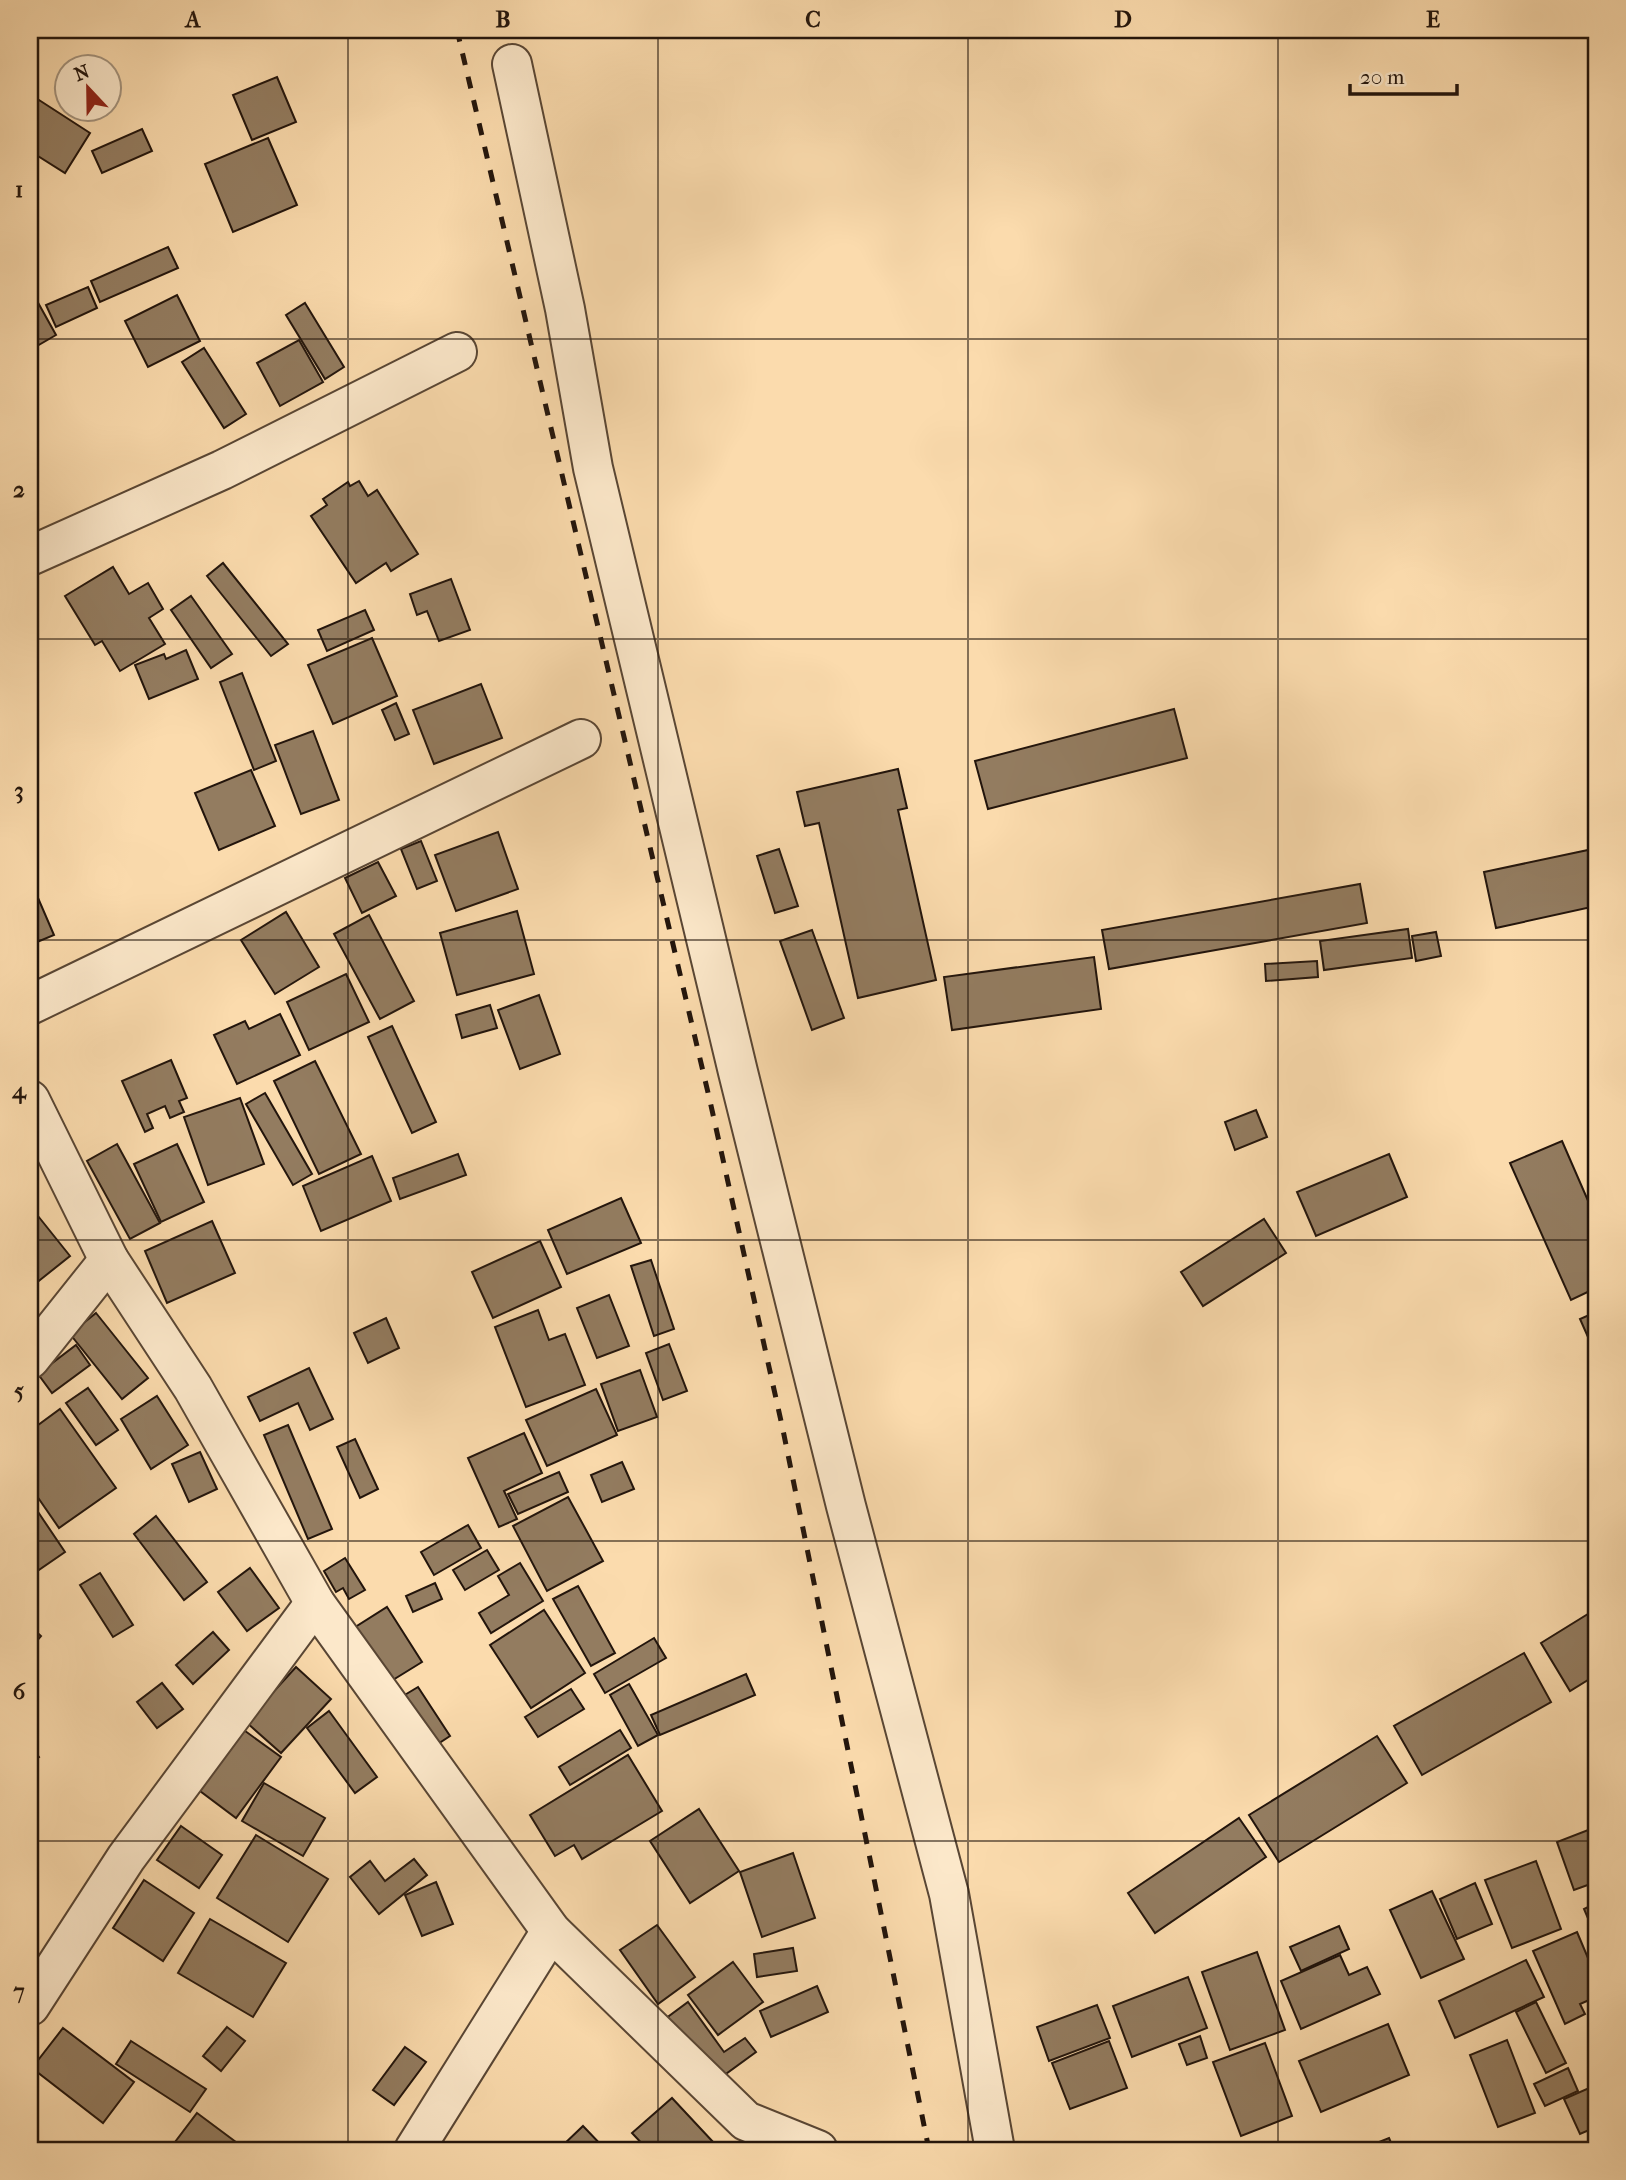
<svg xmlns="http://www.w3.org/2000/svg" width="1626" height="2180" viewBox="0 0 1626 2180" font-family="'IM FELL French Canon',serif">
<style>
.building{fill:#937c60;stroke:#23150c;stroke-width:2}
.lines{fill:none;stroke-linecap:round;stroke-linejoin:round}
.minor-casing{stroke:#594634;stroke-width:42}
.minor{stroke:#fce8ca;stroke-width:38}
.rail{stroke:#23150c;stroke-width:5;stroke-dasharray:12 12;stroke-linecap:butt}
.grid{fill:none;stroke:#23150c;stroke-width:2;stroke-opacity:0.55}
.neatline{fill:none;stroke:#23150c;stroke-width:2.5}
.grid-label{font-size:23px;text-anchor:middle;font-weight:bold;fill:#23150c}
</style>
<rect width="100%" height="100%" fill="#fbdbad"/>
<filter id="stains"><feTurbulence type="fractalNoise" baseFrequency=".00286" numOctaves="4"/><feColorMatrix values="0 0 0 0 .2 0 0 0 0 .09 0 0 0 0 .02 0 0 0 .5 -.17"/></filter>
<radialGradient id="worn" r=".72"><stop offset=".6" stop-color="#630" stop-opacity="0"/><stop offset="1" stop-color="#630" stop-opacity=".3"/></radialGradient>
<g class="building">
<polygon points="277,77 296,122 252,140 233,95"/>
<polygon points="39,100 90,133 65,173 30,151 30,113"/>
<polygon points="142,129 152,151 102,173 92,151"/>
<polygon points="268,138 297,205 233,232 205,164"/>
<polygon points="168,247 178,268 100,302 91,281"/>
<polygon points="88,287 97,308 56,327 46,305"/>
<polygon points="31,290 56,335 30,350 30,291"/>
<polygon points="177,295 200,341 148,367 125,321"/>
<polygon points="305,303 344,367 325,379 286,315"/>
<polygon points="299,340 323,382 280,406 257,363"/>
<polygon points="204,348 246,414 224,428 182,362"/>
<polygon points="359,481 368,496 377,490 418,554 391,571 386,563 356,583 311,516 327,505 323,499 348,482 350,486"/>
<polygon points="223,563 288,644 271,656 207,576"/>
<polygon points="113,567 129,594 148,583 163,609 149,618 165,644 120,671 102,641 95,645 65,596"/>
<polygon points="451,579 470,630 439,641 427,611 417,615 410,594"/>
<polygon points="191,596 232,654 211,668 171,610"/>
<polygon points="365,610 374,630 327,651 318,630"/>
<polygon points="372,638 397,696 333,724 308,665"/>
<polygon points="186,650 198,679 149,699 135,665 164,654 166,659"/>
<polygon points="242,673 276,761 254,770 220,682"/>
<polygon points="481,684 502,738 434,764 413,710"/>
<polygon points="396,703 409,734 395,740 382,710"/>
<polygon points="1174,709 1187,758 988,809 975,761"/>
<polygon points="313,731 339,800 301,814 275,745"/>
<polygon points="898,769 907,808 898,810 936,980 858,998 819,823 805,826 797,792"/>
<polygon points="251,770 275,826 219,850 195,793"/>
<polygon points="498,832 518,889 456,911 435,855"/>
<polygon points="421,841 437,881 417,889 401,849"/>
<polygon points="779,849 798,906 775,913 757,856"/>
<polygon points="1588,850 1596,889 1596,906 1496,928 1484,872"/>
<polygon points="378,862 396,896 362,913 345,878"/>
<polygon points="1360,884 1367,923 1109,969 1102,930"/>
<polygon points="35,891 54,935 30,945 30,893"/>
<polygon points="517,911 534,974 457,995 440,933"/>
<polygon points="286,912 319,967 275,994 241,940"/>
<polygon points="369,915 414,1001 380,1019 334,934"/>
<polygon points="1408,929 1412,958 1324,970 1320,941"/>
<polygon points="812,930 844,1018 812,1030 780,941"/>
<polygon points="1436,932 1441,956 1416,961 1412,936"/>
<polygon points="1094,957 1101,1009 952,1030 944,977"/>
<polygon points="1317,961 1318,977 1266,981 1265,964"/>
<polygon points="346,974 369,1022 309,1050 287,1002"/>
<polygon points="539,995 560,1054 520,1069 498,1010"/>
<polygon points="490,1005 497,1028 462,1038 456,1015"/>
<polygon points="280,1014 300,1055 237,1084 214,1035 245,1021 249,1029"/>
<polygon points="392,1026 436,1122 412,1133 368,1037"/>
<polygon points="171,1060 187,1098 179,1101 184,1112 170,1118 165,1106 147,1114 153,1128 145,1132 122,1081"/>
<polygon points="315,1061 361,1154 319,1174 274,1081"/>
<polygon points="265,1093 312,1174 293,1185 246,1104"/>
<polygon points="240,1098 264,1164 208,1185 184,1117"/>
<polygon points="1256,1110 1267,1137 1235,1150 1225,1122"/>
<polygon points="1562,1141 1596,1219 1596,1288 1571,1300 1510,1163"/>
<polygon points="117,1144 160,1223 130,1239 87,1161"/>
<polygon points="177,1144 204,1202 161,1222 134,1164"/>
<polygon points="458,1154 466,1175 400,1199 393,1178"/>
<polygon points="1389,1154 1407,1197 1316,1236 1297,1192"/>
<polygon points="372,1156 391,1201 321,1231 303,1186"/>
<polygon points="621,1198 641,1243 567,1274 548,1230"/>
<polygon points="30,1206 70,1256 30,1288"/>
<polygon points="1264,1219 1286,1253 1203,1306 1181,1272"/>
<polygon points="212,1221 235,1273 167,1303 145,1251"/>
<polygon points="540,1241 561,1287 493,1318 472,1272"/>
<polygon points="651,1260 674,1329 654,1336 631,1266"/>
<polygon points="609,1295 629,1346 597,1358 577,1308"/>
<polygon points="538,1310 549,1340 565,1334 585,1385 526,1407 495,1327"/>
<polygon points="1596,1312 1596,1355 1580,1319"/>
<polygon points="96,1313 148,1378 122,1399 70,1334"/>
<polygon points="386,1318 399,1348 368,1363 354,1333"/>
<polygon points="669,1344 687,1391 663,1400 646,1353"/>
<polygon points="76,1345 90,1365 52,1393 38,1374"/>
<polygon points="309,1368 333,1419 310,1430 298,1403 260,1421 248,1397"/>
<polygon points="640,1370 657,1417 618,1431 601,1384"/>
<polygon points="88,1388 118,1430 96,1445 66,1403"/>
<polygon points="596,1389 617,1435 547,1466 526,1420"/>
<polygon points="157,1396 188,1445 151,1469 121,1419"/>
<polygon points="60,1409 116,1488 59,1528 30,1486 30,1431"/>
<polygon points="288,1425 332,1529 308,1539 264,1435"/>
<polygon points="524,1433 542,1473 504,1491 517,1519 499,1527 468,1458"/>
<polygon points="355,1439 378,1489 360,1498 337,1447"/>
<polygon points="200,1452 217,1489 189,1502 172,1464"/>
<polygon points="622,1462 634,1489 602,1502 591,1475"/>
<polygon points="559,1472 568,1492 518,1514 508,1494"/>
<polygon points="568,1497 603,1561 547,1591 513,1526"/>
<polygon points="30,1500 65,1552 30,1576"/>
<polygon points="156,1516 207,1582 184,1600 134,1534"/>
<polygon points="468,1525 481,1548 434,1575 421,1552"/>
<polygon points="487,1550 499,1570 465,1590 453,1570"/>
<polygon points="345,1558 365,1590 349,1599 343,1588 336,1592 324,1571"/>
<polygon points="520,1563 543,1601 491,1633 479,1613 509,1595 498,1576"/>
<polygon points="250,1568 279,1608 247,1631 218,1592"/>
<polygon points="100,1573 133,1625 113,1637 80,1585"/>
<polygon points="435,1583 442,1599 413,1612 406,1596"/>
<polygon points="578,1586 615,1653 591,1666 553,1599"/>
<polygon points="387,1607 422,1662 388,1683 349,1631"/>
<polygon points="1596,1609 1596,1675 1570,1691 1541,1643"/>
<polygon points="544,1610 585,1673 531,1708 490,1645"/>
<polygon points="30,1626 41,1636 30,1649"/>
<polygon points="213,1632 229,1650 193,1684 176,1665"/>
<polygon points="654,1638 666,1658 605,1693 594,1674"/>
<polygon points="1524,1653 1551,1702 1422,1775 1394,1726"/>
<polygon points="296,1667 331,1699 281,1753 246,1722"/>
<polygon points="746,1674 755,1695 660,1735 651,1715"/>
<polygon points="162,1683 183,1709 157,1728 137,1702"/>
<polygon points="629,1684 658,1735 638,1746 610,1695"/>
<polygon points="418,1687 450,1736 430,1749 398,1699"/>
<polygon points="571,1689 584,1709 538,1737 525,1717"/>
<polygon points="329,1711 377,1777 355,1793 307,1728"/>
<polygon points="241,1728 281,1757 236,1818 196,1788"/>
<polygon points="620,1730 631,1748 570,1785 559,1767"/>
<polygon points="1377,1736 1407,1783 1279,1862 1249,1815"/>
<polygon points="30,1745 39,1757 30,1764"/>
<polygon points="628,1755 662,1811 582,1859 574,1845 555,1856 530,1815"/>
<polygon points="264,1783 325,1818 303,1856 242,1821"/>
<polygon points="699,1809 739,1871 690,1903 650,1841"/>
<polygon points="1239,1818 1266,1857 1155,1933 1128,1893"/>
<polygon points="181,1826 222,1855 199,1888 157,1860"/>
<polygon points="1596,1827 1596,1882 1574,1890 1557,1842"/>
<polygon points="256,1835 328,1879 288,1942 217,1898"/>
<polygon points="793,1853 815,1918 762,1937 740,1872"/>
<polygon points="414,1859 427,1875 379,1914 350,1877 370,1861 385,1881"/>
<polygon points="1536,1861 1561,1929 1512,1948 1485,1880"/>
<polygon points="144,1880 194,1913 163,1961 113,1928"/>
<polygon points="436,1882 453,1924 422,1936 405,1895"/>
<polygon points="1475,1883 1492,1924 1457,1939 1440,1899"/>
<polygon points="1432,1891 1464,1959 1421,1978 1390,1910"/>
<polygon points="1596,1903 1596,1937 1584,1909"/>
<polygon points="210,1919 286,1963 253,2017 178,1973"/>
<polygon points="657,1925 695,1977 658,2004 620,1950"/>
<polygon points="1339,1926 1349,1949 1301,1971 1290,1947"/>
<polygon points="1577,1932 1596,1977 1596,1997 1580,2004 1585,2014 1565,2024 1533,1951"/>
<polygon points="793,1948 797,1971 757,1977 754,1954"/>
<polygon points="1257,1952 1285,2030 1230,2050 1202,1972"/>
<polygon points="1340,1955 1349,1975 1367,1967 1380,1994 1301,2029 1281,1981"/>
<polygon points="1526,1960 1544,1997 1455,2038 1439,2001"/>
<polygon points="733,1962 763,2002 718,2035 688,1995"/>
<polygon points="1188,1977 1207,2028 1132,2057 1113,2006"/>
<polygon points="817,1986 828,2012 771,2037 760,2011"/>
<polygon points="688,2002 724,2052 745,2038 756,2052 712,2084 665,2019"/>
<polygon points="1536,2002 1566,2063 1546,2073 1516,2012"/>
<polygon points="1097,2005 1110,2038 1049,2061 1037,2027"/>
<polygon points="1388,2024 1409,2075 1321,2112 1299,2061"/>
<polygon points="227,2027 245,2041 221,2071 203,2056"/>
<polygon points="63,2028 134,2082 103,2123 32,2068"/>
<polygon points="1200,2036 1207,2058 1187,2065 1179,2044"/>
<polygon points="1507,2040 1535,2113 1498,2127 1470,2055"/>
<polygon points="131,2041 206,2089 190,2112 116,2064"/>
<polygon points="1109,2041 1127,2088 1070,2109 1052,2063"/>
<polygon points="1265,2043 1292,2116 1241,2136 1213,2062"/>
<polygon points="405,2047 426,2062 394,2105 373,2090"/>
<polygon points="1568,2068 1578,2091 1545,2106 1534,2084"/>
<polygon points="1596,2085 1596,2127 1580,2134 1564,2099"/>
<polygon points="672,2098 714,2143 706,2150 648,2150 632,2133"/>
<polygon points="197,2113 244,2148 243,2150 169,2150"/>
<polygon points="583,2126 606,2150 564,2150 561,2147"/>
<polygon points="1389,2138 1394,2150 1359,2150"/>
</g>
<g class="lines">
<g class="minor-casing">
<g id="minor">
<polyline points="512,64 565,309 593,468 738,1072 846,1506 949,1894 995,2150"/>
<polyline points="30,556 222,470 457,352"/>
<polyline points="30,1005 581,739"/>
<polyline points="30,1100 109,1260 193,1388 315,1603 551,1931 746,2121 818,2150"/>
<polyline points="30,1359 109,1260"/>
<polyline points="30,2006 126,1858 315,1603"/>
<polyline points="414,2150 551,1931"/>
</g>
</g>
<use href="#minor" class="minor"/>
<polyline class="rail" points="457,30 710,1101 783,1430 929,2150"/>
</g>
<path class="grid" d="M348,30V2150M658,30V2150M968,30V2150M1278,30V2150M30,339H1596M30,639H1596M30,940H1596M30,1240H1596M30,1541H1596M30,1841H1596"/>
<rect width="1626" height="2180" fill="none" stroke="#fbdbad" stroke-width="77"/>
<g transform="translate(88 88) rotate(338)"><circle r="33" fill="#fce8ca" stroke="#a5947e" stroke-width="2"/>
<path d="M0-5L12 26L0 18L-12 26Z" fill="#8f2418"/>
<text y="-10" font-size="19" font-weight="bold" text-anchor="middle" fill="#23150c">N</text>
</g>
<path d="M1350 84v10h107v-10" fill="none" stroke="#23150c" stroke-width="3.5"/>
<text x="1360" y="84" font-size="21" fill="#23150c" stroke="#fce8ca" stroke-width="5" paint-order="stroke">20 m</text>
<rect x="38" y="38" width="1550" height="2104" class="neatline"/>
<g class="grid-label">
<text x="193" y="27">A</text>
<text x="503" y="27">B</text>
<text x="813" y="27">C</text>
<text x="1123" y="27">D</text>
<text x="1433" y="27">E</text>
<text x="19" y="197">1</text>
<text x="19" y="497">2</text>
<text x="19" y="798">3</text>
<text x="19" y="1098">4</text>
<text x="19" y="1398">5</text>
<text x="19" y="1699">6</text>
<text x="19" y="1999">7</text>
</g>
<rect width="100%" height="100%" filter="url(#stains)"/>
<rect width="100%" height="100%" fill="url(#worn)"/>
</svg>
